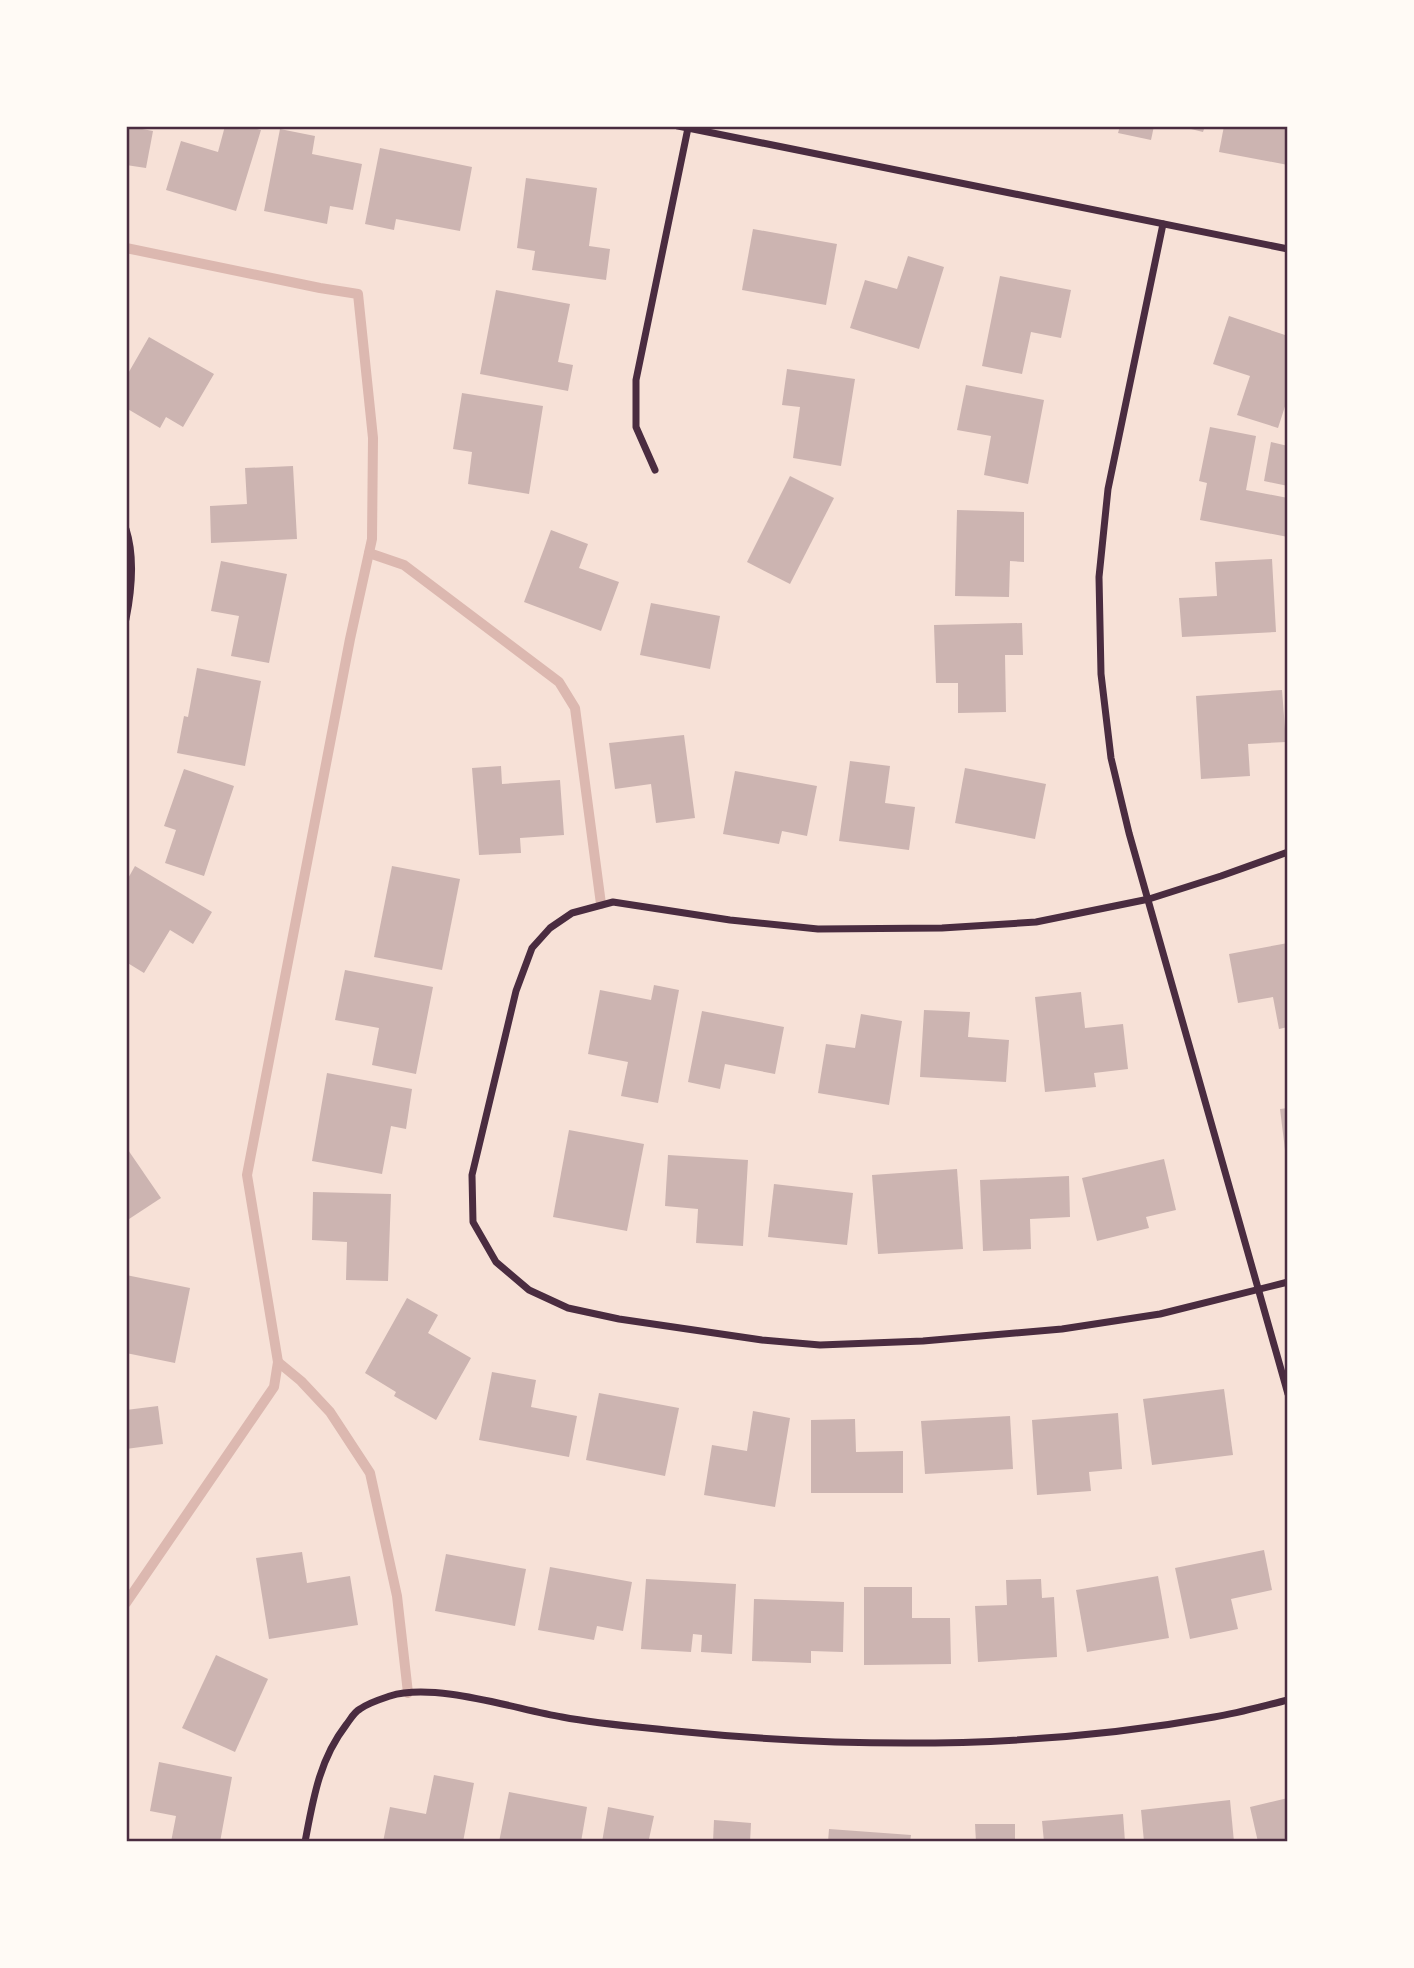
<svg xmlns="http://www.w3.org/2000/svg" width="1414" height="1968" viewBox="0 0 1414 1968" font-family="Signika,sans-serif">
<style>
.lines{fill:none;stroke-linecap:round;stroke-linejoin:round}
.stream{stroke:#dcb8b0;stroke-width:10}
.building{fill:#ccb4b1}
.minor{stroke:#4a2c40;stroke-width:7}
.neatline{fill:none;stroke:#4a2c40;stroke-width:2.5}
</style>
<rect width="100%" height="100%" fill="#f7e1d7"/>
<g class="lines">
<g class="stream">
<polyline points="126,248 320,288 358,294 373,438 372,539 350,639 247,1175 278,1362 274,1387 126,1603"/>
<polyline points="369,553 404,565 559,682 575,708 601,904"/>
<polyline points="278,1362 301,1381 330,1412 370,1473 397,1596 408,1693"/>
</g>
</g>
<g class="building">
<polygon points="126,126 153,131 146,168 126,165"/>
<polygon points="225,126 246,126 261,130 236,211 166,190 181,141 218,152"/>
<polygon points="1120,126 1154,126 1151,140 1118,133"/>
<polygon points="1179,126 1205,126 1203,132"/>
<polygon points="1224,126 1288,126 1288,165 1219,152"/>
<polygon points="280,129 315,136 312,154 362,164 353,210 330,206 327,224 264,211"/>
<polygon points="380,148 472,167 460,231 396,219 394,230 365,224"/>
<polygon points="526,178 597,188 589,246 610,249 606,280 532,270 535,251 517,248"/>
<polygon points="753,229 837,244 826,305 742,290"/>
<polygon points="908,256 944,267 919,349 850,328 865,280 897,289"/>
<polygon points="1000,276 1071,290 1061,338 1031,332 1022,374 982,366"/>
<polygon points="496,290 570,304 558,362 573,365 568,391 480,374"/>
<polygon points="1229,316 1288,336 1288,397 1278,428 1237,415 1250,376 1213,364"/>
<polygon points="149,337 214,374 183,427 166,417 160,428 126,408 126,377"/>
<polygon points="787,369 855,379 841,466 793,458 800,407 782,405"/>
<polygon points="966,385 1044,400 1028,484 984,475 991,436 957,430"/>
<polygon points="462,393 543,406 529,494 468,484 472,452 453,449"/>
<polygon points="1210,427 1256,436 1246,490 1288,498 1288,537 1200,520 1207,483 1199,481"/>
<polygon points="1271,442 1288,446 1288,486 1264,481"/>
<polygon points="293,466 297,539 211,543 210,506 247,504 245,468"/>
<polygon points="790,476 834,498 790,584 747,562"/>
<polygon points="957,510 1024,512 1024,562 1010,561 1009,597 955,596"/>
<polygon points="551,530 588,544 579,568 619,582 601,631 524,602"/>
<polygon points="1272,559 1276,632 1182,637 1179,598 1217,596 1215,562"/>
<polygon points="221,561 287,574 269,663 231,656 239,616 211,611"/>
<polygon points="651,603 720,616 710,669 640,655"/>
<polygon points="1022,623 1023,655 1005,655 1006,712 958,713 958,683 936,683 934,625"/>
<polygon points="197,668 261,681 245,766 177,753 184,716 188,717"/>
<polygon points="1282,690 1286,742 1248,744 1250,776 1201,779 1196,696"/>
<polygon points="684,735 695,818 656,823 651,784 615,789 609,743"/>
<polygon points="850,761 890,766 885,803 915,807 909,850 839,841"/>
<polygon points="501,766 502,784 560,780 564,835 520,838 521,853 479,855 472,768"/>
<polygon points="965,768 1046,784 1035,839 955,823"/>
<polygon points="184,769 234,786 204,876 165,863 176,830 164,826"/>
<polygon points="735,771 817,786 807,836 782,831 779,844 723,834"/>
<polygon points="135,866 212,912 193,944 170,930 144,973 126,962 126,882"/>
<polygon points="392,866 460,879 442,970 374,957"/>
<polygon points="1288,943 1288,1027 1279,1029 1273,997 1238,1003 1229,954"/>
<polygon points="345,970 433,987 416,1074 372,1065 379,1028 335,1020"/>
<polygon points="654,985 679,990 658,1103 621,1096 628,1062 588,1054 600,990 651,1000"/>
<polygon points="1081,992 1085,1028 1123,1024 1128,1069 1094,1073 1096,1087 1045,1092 1035,997"/>
<polygon points="924,1010 970,1012 968,1037 1009,1040 1006,1082 920,1077"/>
<polygon points="702,1011 784,1027 775,1074 725,1064 720,1089 688,1082"/>
<polygon points="861,1014 902,1021 889,1105 818,1093 826,1044 855,1048"/>
<polygon points="327,1073 412,1089 406,1129 391,1126 382,1174 312,1161"/>
<polygon points="1288,1108 1288,1158 1286,1158 1280,1109"/>
<polygon points="569,1130 644,1144 627,1231 553,1217"/>
<polygon points="126,1147 161,1198 126,1221"/>
<polygon points="668,1155 748,1160 743,1246 696,1243 698,1209 665,1206"/>
<polygon points="1164,1159 1176,1210 1146,1217 1149,1228 1097,1241 1082,1178"/>
<polygon points="957,1169 963,1249 878,1254 872,1175"/>
<polygon points="1069,1176 1070,1217 1030,1219 1031,1249 983,1251 980,1180"/>
<polygon points="774,1184 853,1193 847,1245 768,1237"/>
<polygon points="313,1192 391,1194 388,1281 346,1280 347,1242 312,1240"/>
<polygon points="126,1275 190,1288 175,1363 126,1353"/>
<polygon points="407,1298 438,1315 428,1333 471,1358 436,1420 394,1396 396,1392 365,1373"/>
<polygon points="492,1372 536,1380 531,1407 577,1416 569,1457 479,1440"/>
<polygon points="1224,1389 1233,1455 1152,1465 1143,1399"/>
<polygon points="599,1393 679,1408 665,1476 586,1460"/>
<polygon points="158,1406 163,1444 126,1449 126,1410"/>
<polygon points="753,1411 790,1418 775,1507 704,1495 712,1445 747,1451"/>
<polygon points="1118,1413 1122,1469 1089,1472 1091,1491 1037,1495 1032,1420"/>
<polygon points="1010,1416 1013,1469 925,1474 921,1421"/>
<polygon points="855,1419 856,1452 903,1451 903,1493 811,1493 811,1420"/>
<polygon points="1264,1550 1272,1590 1231,1599 1238,1629 1190,1639 1175,1568"/>
<polygon points="302,1552 307,1583 350,1576 358,1625 269,1639 256,1558"/>
<polygon points="446,1554 526,1569 515,1626 435,1611"/>
<polygon points="550,1567 632,1582 623,1631 597,1626 594,1640 538,1630"/>
<polygon points="1158,1576 1169,1638 1087,1652 1076,1590"/>
<polygon points="646,1579 736,1584 732,1654 701,1652 702,1635 693,1634 691,1652 641,1649"/>
<polygon points="1041,1579 1042,1598 1054,1597 1057,1657 978,1662 975,1606 1007,1605 1006,1580"/>
<polygon points="864,1587 912,1587 912,1618 950,1618 951,1664 864,1665"/>
<polygon points="754,1599 844,1602 843,1652 811,1651 811,1663 752,1661"/>
<polygon points="216,1655 268,1679 235,1752 182,1728"/>
<polygon points="159,1762 232,1777 220,1842 171,1842 176,1816 150,1811"/>
<polygon points="434,1775 474,1783 463,1842 383,1842 390,1807 426,1814"/>
<polygon points="509,1792 587,1807 581,1842 499,1842"/>
<polygon points="1288,1798 1288,1842 1258,1842 1250,1807"/>
<polygon points="1230,1800 1234,1842 1144,1842 1141,1810"/>
<polygon points="608,1807 654,1816 649,1839 657,1842 602,1842"/>
<polygon points="1123,1814 1125,1842 1044,1842 1042,1821"/>
<polygon points="714,1820 751,1823 750,1842 713,1842"/>
<polygon points="975,1824 1015,1824 1015,1842 976,1842"/>
<polygon points="829,1829 911,1835 910,1842 828,1842"/>
</g>
<g class="lines">
<g class="minor">
<polyline points="678,126 1288,249"/>
<polyline points="1163,224 1108,489 1099,577 1101,674 1111,758 1129,833 1288,1394"/>
<polyline points="655,470 636,427 636,380 688,128"/>
<path d="M126,529C135,557 132,589 126,619"/>
<polyline points="1288,852 1221,876 1149,899 1036,922 942,928 818,929 730,920 613,902 572,913 550,928 532,948 516,991 472,1175 473,1222 496,1262 529,1290 568,1308 619,1319 762,1340 820,1345 923,1341 1062,1329 1160,1314 1288,1282"/>
<path d="M305,1842C313,1800 319,1760 346,1725C350,1720 354,1712 360,1709C368,1703 381,1699 390,1696C435,1682 515,1709 562,1717C599,1724 638,1727 676,1731C854,1749 1037,1749 1214,1717C1239,1713 1263,1706 1288,1700"/>
</g>
</g>
<rect width="1414" height="1968" fill="none" stroke="#fffaf5" stroke-width="256"/>
<rect x="128" y="128" width="1158" height="1712" class="neatline"/>
</svg>
